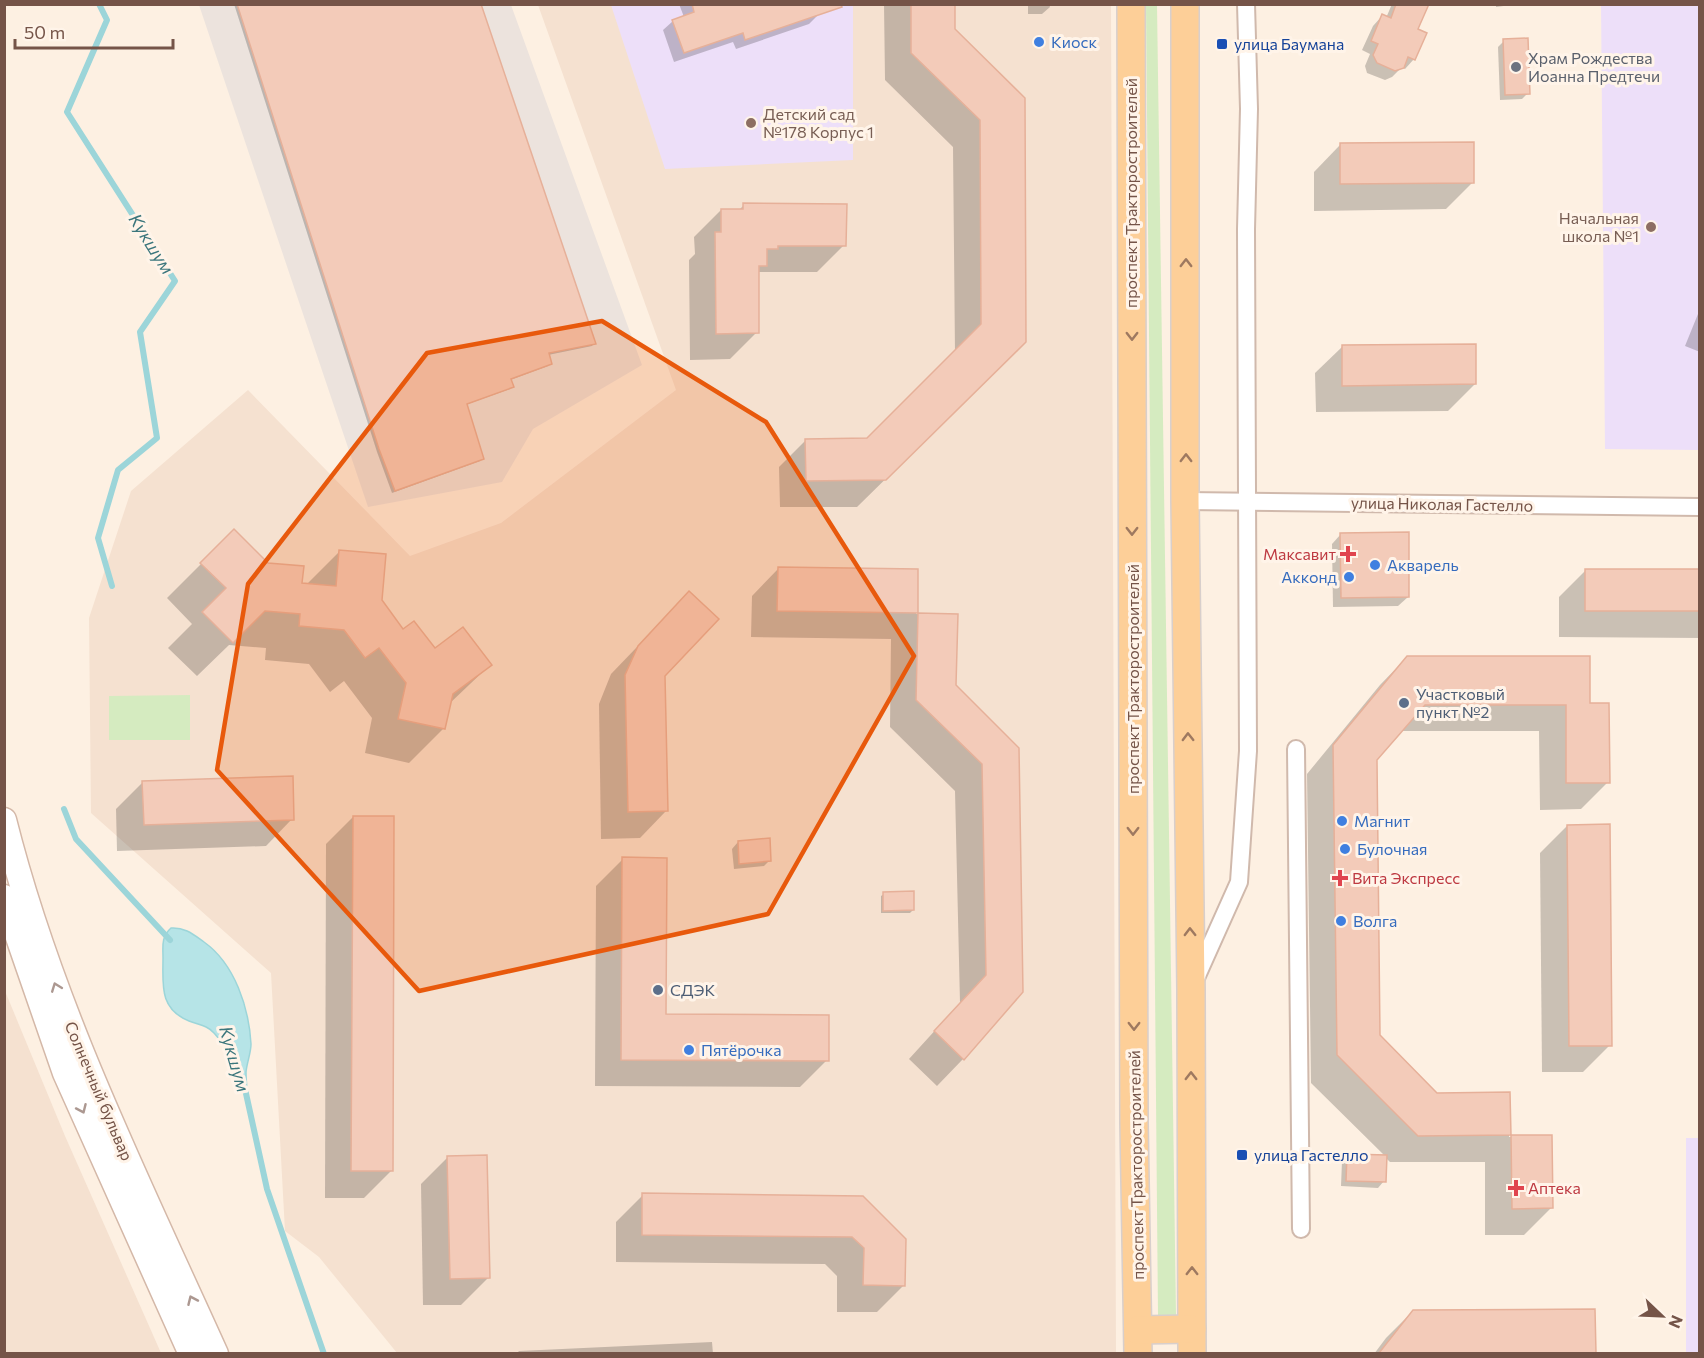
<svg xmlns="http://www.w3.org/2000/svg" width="1704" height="1358" viewBox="0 0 1704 1358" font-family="Commissioner,sans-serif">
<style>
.residential{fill:#f5e1d0}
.industrial{fill:#ece3dd}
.education{fill:#eddff9}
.green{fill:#d5ebc0}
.water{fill:#b6e4e7;stroke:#9cd5d9;stroke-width:1.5}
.shadow{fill:#0003}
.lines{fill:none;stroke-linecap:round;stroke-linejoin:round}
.stream{stroke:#9cd5d9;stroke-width:6}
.building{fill:#f3cbb9;stroke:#e6b099;stroke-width:1.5}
.street-casing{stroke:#d0b9ac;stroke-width:20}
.secondary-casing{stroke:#d4b8a8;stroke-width:27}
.primary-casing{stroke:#d8cfcc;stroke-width:30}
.street{stroke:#fff;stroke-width:16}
.secondary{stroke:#fff;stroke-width:24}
.primary{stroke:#fdcf98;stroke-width:27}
.oneway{stroke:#9e7960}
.oneway2{stroke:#ac9891}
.marked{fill:#e8590c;fill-opacity:0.2;stroke:#e8590c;stroke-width:4.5;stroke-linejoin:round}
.shop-dot{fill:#3f7fe0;stroke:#fff4e9;stroke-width:2}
.transit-dot{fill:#1a4fb4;stroke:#fff4e9;stroke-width:2}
.worship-dot{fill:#6b7280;stroke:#fff4e9;stroke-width:2}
.education-dot{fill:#8d6e63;stroke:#fff4e9;stroke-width:2}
.health-dot{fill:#e0444e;stroke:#fff4e9;stroke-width:2}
.service-dot{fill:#5c6f8a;stroke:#fff4e9;stroke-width:2}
.labels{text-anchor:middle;stroke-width:6;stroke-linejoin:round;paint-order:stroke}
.shop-label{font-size:16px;fill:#366cbe;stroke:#fff4e9;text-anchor:start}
.transit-label{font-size:16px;fill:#164399;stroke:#fff4e9;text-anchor:start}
.worship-label{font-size:16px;fill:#5b616d;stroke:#fff4e9;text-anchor:start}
.education-label{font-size:16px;fill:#785e54;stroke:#fff4e9;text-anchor:start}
.street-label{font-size:16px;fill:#755448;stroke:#fff4e9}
.health-label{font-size:16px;fill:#be3a42;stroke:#fff4e9;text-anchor:start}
.service-label{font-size:16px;fill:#4e5e75;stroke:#fff4e9;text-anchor:start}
.water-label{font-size:18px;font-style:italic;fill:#3b767c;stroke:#fff4e9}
</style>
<rect width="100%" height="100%" fill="#fdf0e2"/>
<g class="residential">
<polygon points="538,5 1111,5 1116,1353 397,1353 319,1257 285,1231 271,973 91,813 89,618 131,491 248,390 410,556 501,523 676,390"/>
<polygon points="5,991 65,1136 161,1353 5,1353"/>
</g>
<polygon class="industrial" points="199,5 511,5 642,365 533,429 502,482 368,507"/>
<g class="education">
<polygon points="611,5 853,5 853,160 665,169"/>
<polygon points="1601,5 1699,5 1699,450 1605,449"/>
<rect x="1686" y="1138" width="13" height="215"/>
</g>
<g class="green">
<polygon points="1146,5 1157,5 1176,1315 1158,1316"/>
<polygon points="190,695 190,740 109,740 109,696"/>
</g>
<path class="water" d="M171,928C185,927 194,935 204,942C235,964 249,1008 251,1044C251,1053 247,1062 246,1072C246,1079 247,1087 247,1095C238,1074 230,1050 214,1033C207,1025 199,1025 189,1021C159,1009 163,985 163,958C163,946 161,937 171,928Z"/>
<g class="shadow">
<polygon points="234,4 480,4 594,343 592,346 548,355 551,363 548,366 510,380 512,387 510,389 465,405 483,459 480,461 392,493 377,452"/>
<polygon points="679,4 816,4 819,14 809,24 736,49 733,42 674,62 663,30 673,21 684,17"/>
<polygon points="884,4 954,4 954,30 1023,99 1025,342 857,507 780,507 779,467 806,440 867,440 955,353 953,147 885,80"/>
<polygon points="1028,4 1049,4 1050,7 1042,14 1028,14"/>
<polygon points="1392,4 1427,4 1416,30 1414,59 1405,69 1402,67 1392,77 1385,80 1367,73 1365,66 1370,54 1362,50 1373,26 1382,16 1386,18"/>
<polygon points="1496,4 1519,4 1496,7"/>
<polygon points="1504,41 1528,93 1522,99 1500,100 1498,47"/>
<polygon points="1340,145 1473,182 1446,209 1314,211 1314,172"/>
<polygon points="744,205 844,245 817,272 759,272 757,332 730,359 690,360 689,260 695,254 694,237 721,210 738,211"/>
<polygon points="1700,309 1700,352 1685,346"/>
<polygon points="1342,347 1475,384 1448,411 1316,412 1315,373"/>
<polygon points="234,531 268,565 300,584 306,585 340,551 403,631 434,650 490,665 449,704 444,728 409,763 365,753 372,718 344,681 330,692 309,664 265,660 266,648 229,645 197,676 168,648 192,624 167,598"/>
<polygon points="1341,534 1408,597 1398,606 1333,607 1332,544"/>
<polygon points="778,569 917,571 916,614 956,615 955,686 1017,749 1022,992 963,1059 937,1086 909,1059 960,1003 955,791 890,727 891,639 751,637 752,596"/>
<polygon points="1586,570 1700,571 1700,638 1559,637 1559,597"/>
<polygon points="663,620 666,811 640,838 601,839 599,704 611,674"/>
<polygon points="1407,657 1589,704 1608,782 1581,809 1540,810 1539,731 1400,731 1375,760 1378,1036 1437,1094 1509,1093 1509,1137 1550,1136 1551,1208 1524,1235 1485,1235 1485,1162 1390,1162 1385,1157 1384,1181 1378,1188 1341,1186 1342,1161 1348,1155 1385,1156 1311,1083 1307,774 1380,685"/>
<polygon points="143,782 292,819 266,846 117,851 116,809"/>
<polygon points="353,817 391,1171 364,1198 325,1198 326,844"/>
<polygon points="1567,826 1610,1045 1583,1072 1542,1072 1540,853"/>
<polygon points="738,842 770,860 764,866 734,869 732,849"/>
<polygon points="623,859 664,1016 827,1060 800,1087 595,1086 596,886"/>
<polygon points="884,894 913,910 910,913 881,913 881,896"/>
<polygon points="448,1157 488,1278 461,1305 423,1305 421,1184"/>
<polygon points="4,1182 6,1182 4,1215"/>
<polygon points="643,1195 862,1197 904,1285 877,1312 837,1312 837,1276 825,1264 616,1262 616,1222"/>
<polygon points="1413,1311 1594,1311 1594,1354 1374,1354 1386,1338"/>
<polygon points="712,1342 713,1354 516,1354 519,1351"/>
</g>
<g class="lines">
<g class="stream">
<polyline points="99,4 107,20 67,112 175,281 140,332 157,438 118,470 98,538 112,586"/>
<polyline points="64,809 76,839 170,940"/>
<polyline points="245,1089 267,1189 324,1354"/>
</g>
</g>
<g class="building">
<polygon points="237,4 481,4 596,344 549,353 552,364 511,379 514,387 467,404 484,459 395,491 379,449"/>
<polygon points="692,4 841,4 842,7 745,40 743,33 684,53 672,20 694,12"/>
<polygon points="911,4 955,4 955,29 1025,98 1026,342 886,480 806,481 805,439 867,438 981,324 980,120 911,53"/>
<polygon points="1396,4 1429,4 1418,29 1427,33 1415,60 1408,57 1404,68 1395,71 1377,63 1373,55 1378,44 1371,41 1382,14 1391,18"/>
<polygon points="1528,38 1530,94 1505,95 1503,39"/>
<polygon points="1474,142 1474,183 1340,184 1340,143"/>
<polygon points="743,203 847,204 846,246 778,246 778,249 767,249 767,266 759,266 759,333 716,334 715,232 721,232 721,209 743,209"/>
<polygon points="1476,344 1476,384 1342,386 1342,345"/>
<polygon points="234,529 268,563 304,566 302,583 336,586 339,550 386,554 382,600 403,629 414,621 435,648 463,627 492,665 453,694 445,729 398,719 406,683 379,648 365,658 344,630 299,626 300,614 265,611 233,643 202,612 226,588 200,563"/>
<polygon points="1409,532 1409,597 1341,598 1340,533"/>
<polygon points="778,567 918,569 918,613 777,611"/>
<rect x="1585" y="569" width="115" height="42"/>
<polygon points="689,591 719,619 665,676 668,811 628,812 625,675 638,646"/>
<polygon points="918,613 958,614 956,685 1019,748 1023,992 964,1060 934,1031 986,975 982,764 916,700"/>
<polygon points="1407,656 1590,656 1590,703 1609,703 1610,783 1566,783 1566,705 1425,705 1377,760 1380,1035 1437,1093 1510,1092 1511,1135 1418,1136 1337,1055 1333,745"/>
<polygon points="293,776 294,820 144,825 142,781"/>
<polygon points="353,816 394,816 393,1171 351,1171"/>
<polygon points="1610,824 1612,1046 1569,1046 1567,825"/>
<polygon points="770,838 771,861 739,864 738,841"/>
<polygon points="622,857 667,858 666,1014 829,1015 829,1061 621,1060"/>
<polygon points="914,891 914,910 883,911 883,892"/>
<polygon points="1511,1135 1552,1135 1553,1208 1512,1209"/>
<polygon points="1347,1154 1387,1155 1386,1182 1346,1181"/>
<polygon points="487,1155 490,1278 450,1279 447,1156"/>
<polygon points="642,1193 863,1196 906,1239 905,1286 863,1285 864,1248 852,1237 642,1235"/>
<polygon points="1595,1309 1596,1353 1379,1353 1413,1310"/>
</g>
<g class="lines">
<g class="street-casing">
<g id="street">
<polyline points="1185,501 1700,507"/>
<polyline points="1296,749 1301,1229"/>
<polyline points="1196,978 1239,882 1248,751 1246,229 1249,109 1246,4"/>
</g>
</g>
<g class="secondary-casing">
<g id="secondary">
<path d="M4,820C51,1007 137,1179 216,1354"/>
<polyline points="4,897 65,1073 191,1354"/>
</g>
</g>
<g class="primary-casing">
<g id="primary">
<polyline points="1131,4 1134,1123 1138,1354"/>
<polyline points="1185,4 1185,501 1191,990 1192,1354"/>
<polyline points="1138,1330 1192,1329"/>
</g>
</g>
<use href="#street" class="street"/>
<use href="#secondary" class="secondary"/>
<use href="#primary" class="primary"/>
</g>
<defs><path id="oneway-chevron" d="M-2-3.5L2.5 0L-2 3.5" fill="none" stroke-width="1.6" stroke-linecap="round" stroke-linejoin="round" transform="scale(1.5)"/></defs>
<g class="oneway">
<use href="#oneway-chevron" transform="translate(1186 263) rotate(-90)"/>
<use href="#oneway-chevron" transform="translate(1132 336) rotate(90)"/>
<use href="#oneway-chevron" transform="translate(1186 458) rotate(-90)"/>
<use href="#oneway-chevron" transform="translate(1132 531) rotate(90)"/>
<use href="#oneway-chevron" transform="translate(1188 737) rotate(-91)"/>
<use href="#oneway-chevron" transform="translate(1133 831) rotate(90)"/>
<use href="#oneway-chevron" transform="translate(1190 932) rotate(-91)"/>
<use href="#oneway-chevron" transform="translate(1134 1026) rotate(90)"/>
<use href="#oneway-chevron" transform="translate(1191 1076) rotate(-90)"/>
<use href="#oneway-chevron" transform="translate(1192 1271) rotate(-90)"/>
</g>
<g class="oneway2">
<use href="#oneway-chevron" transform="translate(56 987) rotate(-111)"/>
<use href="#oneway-chevron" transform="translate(82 1109) rotate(66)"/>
<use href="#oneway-chevron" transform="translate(192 1300) rotate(-114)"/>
</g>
<path class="marked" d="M602,321L766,422L914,656L768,914L419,991L217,770L248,584L427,353Z"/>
<g class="shop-dot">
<circle cx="1039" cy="42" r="6"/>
<circle cx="1375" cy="565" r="6"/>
<circle cx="1349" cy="577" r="6"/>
<circle cx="1342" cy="821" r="6"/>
<circle cx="1345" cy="849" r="6"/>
<circle cx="1341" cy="921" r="6"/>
<circle cx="689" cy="1050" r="6"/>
</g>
<g class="transit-dot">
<rect x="1216" y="38" width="12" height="12" rx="3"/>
<rect x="1236" y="1149" width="12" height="12" rx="3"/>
</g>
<circle class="worship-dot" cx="1516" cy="67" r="6"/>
<g class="education-dot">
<circle cx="751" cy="123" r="6"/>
<circle cx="1651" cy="227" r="6"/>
</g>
<g class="health-dot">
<path d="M1345 545h6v6h6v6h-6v6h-6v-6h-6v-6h6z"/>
<path d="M1337 869h6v6h6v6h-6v6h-6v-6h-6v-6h6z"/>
<path d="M1513 1179h6v6h6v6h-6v6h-6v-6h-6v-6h6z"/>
</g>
<g class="service-dot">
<circle cx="1404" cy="703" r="6"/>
<circle cx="658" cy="990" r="6"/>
</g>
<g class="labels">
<g class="shop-label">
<text x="1051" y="48">Киоск</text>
<text x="1387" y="571">Акварель</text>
<text x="1337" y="583" text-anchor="end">Акконд</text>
<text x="1354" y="827">Магнит</text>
<text x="1357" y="855">Булочная</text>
<text x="1353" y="927">Волга</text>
<text x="701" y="1056">Пятёрочка</text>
</g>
<g class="transit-label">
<text x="1234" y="50">улица Баумана</text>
<text x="1254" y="1161">улица Гастелло</text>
</g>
<g class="worship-label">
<text x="1528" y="64">Храм Рождества<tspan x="1528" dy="18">Иоанна Предтечи</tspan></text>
</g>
<g class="education-label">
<text x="763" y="120">Детский сад<tspan x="763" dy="18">№178 Корпус 1</tspan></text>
<text x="1639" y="224" text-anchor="end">Начальная<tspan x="1639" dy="18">школа №1</tspan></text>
</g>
<g class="street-label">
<text transform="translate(1131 193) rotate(-90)" y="6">проспект Тракторостроителей</text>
<text transform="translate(1442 504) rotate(1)" y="6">улица Николая Гастелло</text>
<text transform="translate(1133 679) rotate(-90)" y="6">проспект Тракторостроителей</text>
<text transform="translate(99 1091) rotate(67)" y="6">Солнечный бульвар</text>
<text transform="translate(1136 1165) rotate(-91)" y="6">проспект Тракторостроителей</text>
</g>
<g class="health-label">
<text x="1336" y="560" text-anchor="end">Максавит</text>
<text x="1352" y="884">Вита Экспресс</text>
<text x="1528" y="1194">Аптека</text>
</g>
<g class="service-label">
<text x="1416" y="700">Участковый<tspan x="1416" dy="18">пункт №2</tspan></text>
<text x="670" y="996">СДЭК</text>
</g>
<g class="water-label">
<text transform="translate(151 244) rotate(58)" y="6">Кукшум</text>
<text transform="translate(234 1059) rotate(74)" y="6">Кукшум</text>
</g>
</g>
<rect width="1704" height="1358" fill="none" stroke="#755448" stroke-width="12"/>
<g transform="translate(1662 1316) rotate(113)" stroke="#fff4e9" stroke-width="4.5" paint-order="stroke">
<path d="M0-4.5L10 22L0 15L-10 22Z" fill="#755448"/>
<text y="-9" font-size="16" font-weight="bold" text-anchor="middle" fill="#755448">N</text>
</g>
<path d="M15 39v9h158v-9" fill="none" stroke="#755448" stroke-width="3"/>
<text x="24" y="39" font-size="18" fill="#755448" stroke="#fff4e9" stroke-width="4.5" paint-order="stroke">50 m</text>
</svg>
